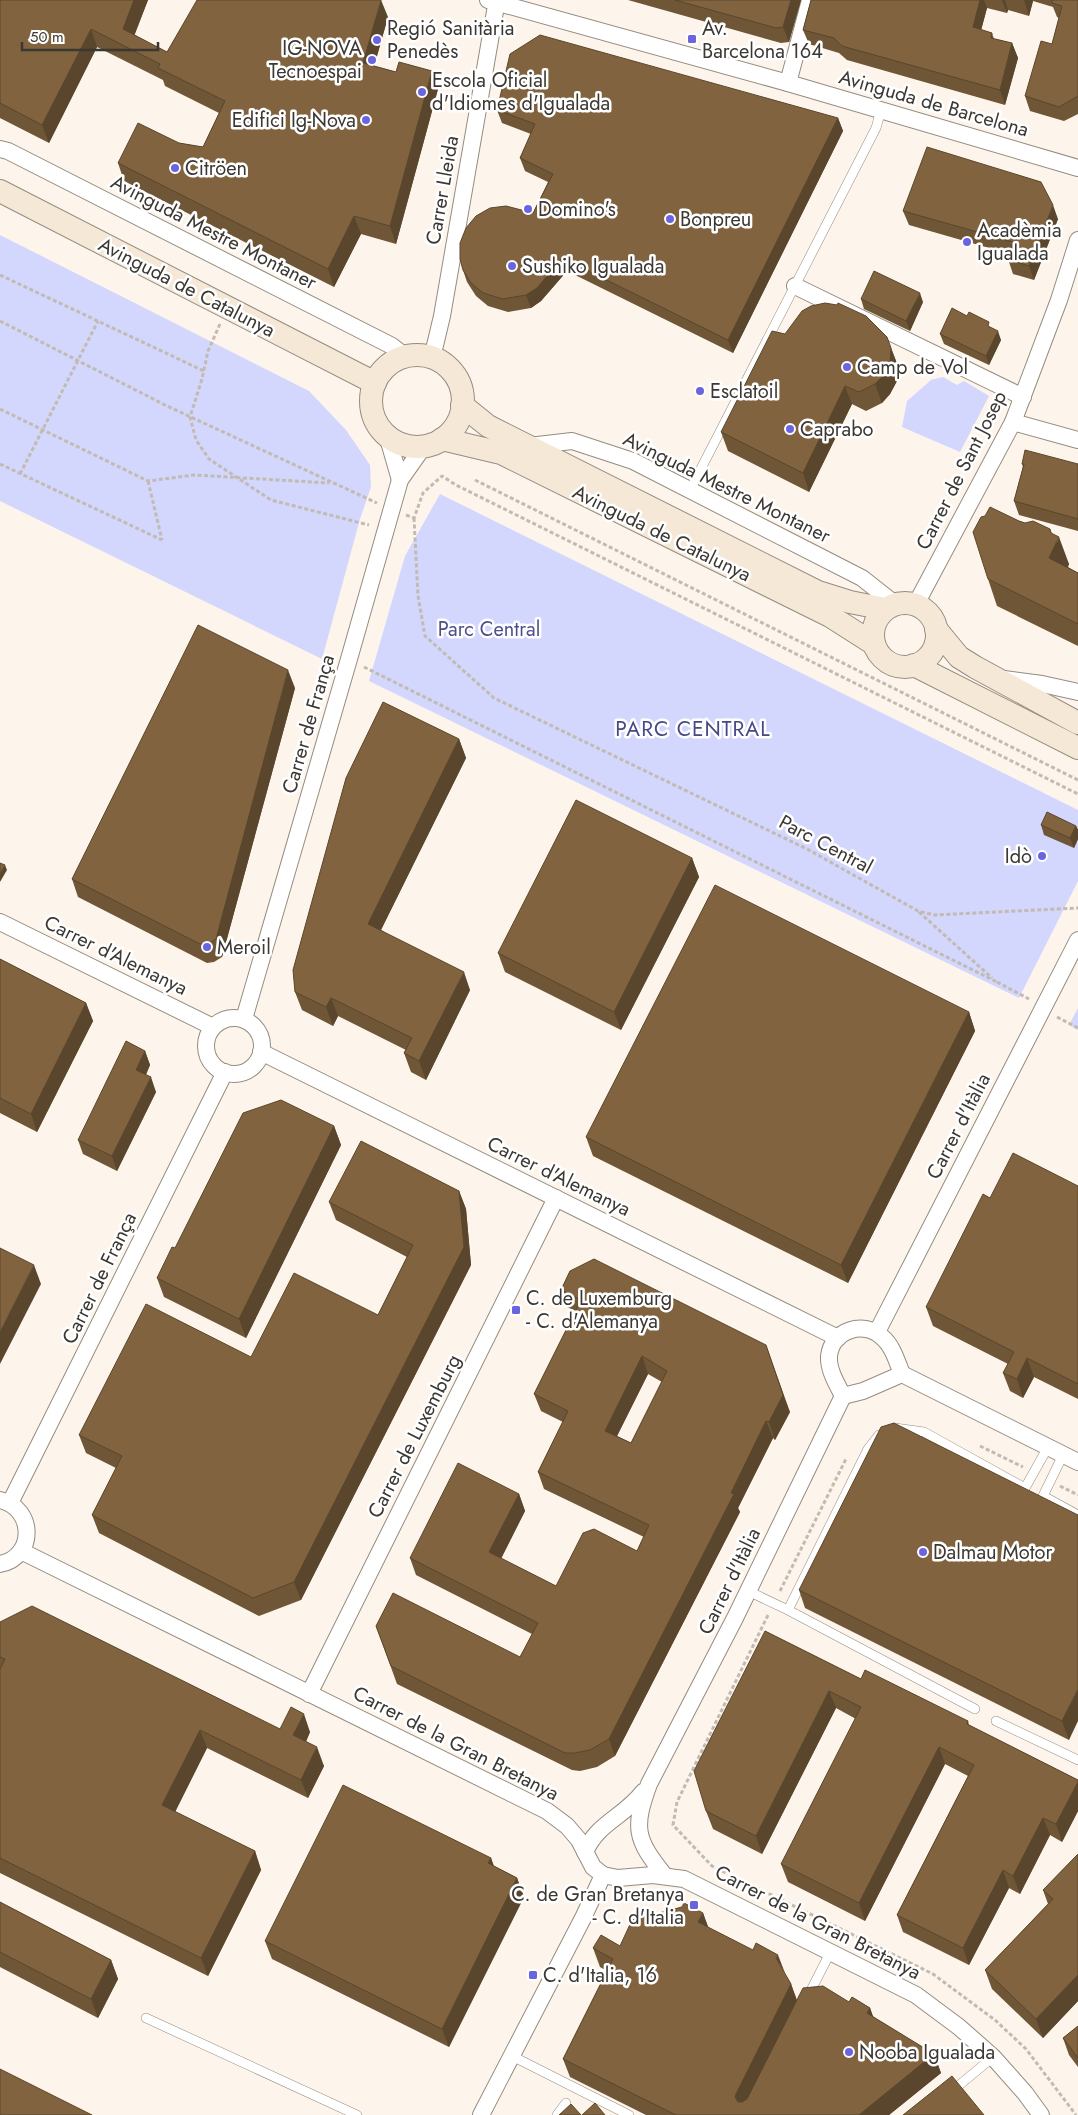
<svg xmlns="http://www.w3.org/2000/svg" width="1078" height="2115" viewBox="0 0 1078 2115" font-family="Jost,sans-serif">
<style>
.green{fill:#d3d6fd}
.lines{fill:none;stroke-linecap:round;stroke-linejoin:round}
.lane-casing{stroke:#958c80;stroke-width:10}
.street-casing{stroke:#958c80;stroke-width:18}
.secondary-casing{stroke:#958c80;stroke-width:24}
.path{stroke:#c2bbb2;stroke-width:3;stroke-dasharray:4 2.5;stroke-linecap:butt}
.lane{stroke:#fff;stroke-width:9}
.street{stroke:#fff;stroke-width:16}
.secondary{stroke:#f6e8d7;stroke-width:22}
.wall{fill:#6f5636;fill-rule:evenodd}
.shaded-wall{fill:#5a462c}
.building{fill:#81643f;stroke:#5a462c;fill-rule:evenodd}
.poi-dot{fill:#6a65df;stroke:#fff;stroke-width:2}
.labels{text-anchor:middle;stroke-width:5;stroke-linejoin:round;paint-order:stroke}
.poi-label{font-size:20px;fill:#3b3732;stroke:#fff;text-anchor:start}
.street-label{font-size:20px;fill:#3b3732;stroke:#fff}
.park-label{font-size:20px;fill:#4e4f89;stroke:#fff}
.neighbourhood-label{font-size:21px;letter-spacing:1px;fill:#474885;stroke:#fff}
</style>
<rect width="100%" height="100%" fill="#fdf5eb"/>
<g class="green">
<polygon points="0,235 309,391 346,430 370,465 371,487 360,519 322,659 0,501"/>
<polygon points="943,377 957,385 964,381 989,396 960,452 902,427 907,401 931,380"/>
<polygon points="440,494 1078,810 1078,881 1019,998 369,681 405,556"/>
<polygon points="1078,1008 1078,1030 1069,1025"/>
</g>
<g class="lines">
<g class="lane-casing">
<g id="lane">
<polyline points="690,490 876,128 881,110"/>
<polyline points="895,1428 924,1432 1025,1488 1048,1447"/>
<polyline points="879,1435 868,1449 788,1610 975,1709"/>
<polyline points="1063,1455 1043,1496 1078,1515"/>
<polyline points="748,1591 788,1610"/>
<polyline points="996,1721 1078,1760"/>
<polyline points="807,1998 831,1951"/>
<polyline points="146,2018 357,2115"/>
<polyline points="512,2056 629,2115"/>
<polyline points="951,2092 993,2057"/>
<polyline points="557,2115 566,2103"/>
</g>
</g>
<g class="street-casing">
<g id="street">
<polyline points="488,0 788,83 1078,168"/>
<polyline points="788,83 810,0"/>
<polyline points="0,149 8,151 392,346 406,357"/>
<polyline points="795,286 1023,397"/>
<polyline points="432,358 442,316 497,0"/>
<polyline points="1013,422 1078,440"/>
<polyline points="387,435 400,480"/>
<polyline points="529,446 572,441 633,461 862,578 895,604"/>
<polyline points="916,604 1013,422 1059,300 1078,240"/>
<polyline points="1004,679 1042,684 1078,692"/>
<polyline points="0,922 213,1027"/>
<circle cx="234" cy="1046" r="28"/>
<polyline points="244,1019 349,659 400,480 424,446"/>
<polyline points="261,1052 838,1338"/>
<polyline points="877,1332 1078,940"/>
<polyline points="902,1374 1078,1462"/>
<path d="M843,1396C837,1384 828,1370 829,1356C832,1330 864,1320 882,1337C893,1346 897,1362 902,1374"/>
<polyline points="843,1396 863,1391 902,1374"/>
<path d="M0,1500C35,1508 36,1557 0,1564"/>
<polyline points="10,1503 225,1072"/>
<polyline points="21,1551 547,1811 567,1826 579,1840 593,1867 603,1875 618,1878 653,1875 684,1879 916,1995 959,2027 993,2057 1025,2093 1041,2115"/>
<polyline points="309,1694 556,1198"/>
<path d="M585,1852C597,1823 624,1817 643,1792"/>
<path d="M665,1876C635,1839 633,1828 649,1784L735,1618L843,1396"/>
<polyline points="481,2115 583,1918 603,1875"/>
</g>
</g>
<g class="secondary-casing">
<g id="secondary">
<polyline points="0,191 375,383"/>
<circle cx="417" cy="401" r="46"/>
<polyline points="462,405 488,426 818,592 850,602 885,609"/>
<polyline points="442,439 501,453 830,616 874,644"/>
<circle cx="905" cy="635" r="32"/>
<polyline points="936,629 959,657 975,667 1078,723"/>
<polyline points="914,665 1078,748"/>
</g>
</g>
<g class="path">
<polyline points="0,275 204,371"/>
<polyline points="0,321 167,406 377,503"/>
<polyline points="220,324 208,351 202,379 190,417 196,440 209,459 271,500 369,525"/>
<polyline points="0,409 148,481 194,475 329,483"/>
<polyline points="0,464 162,540"/>
<polyline points="20,474 98,321"/>
<polyline points="475,480 1078,780"/>
<polyline points="148,481 162,540"/>
<polyline points="406,515 414,518 423,493 442,476 456,485 1078,794"/>
<polyline points="414,518 418,596 425,636 494,698 807,849 918,911 934,915 1078,908"/>
<polyline points="364,667 997,982"/>
<polyline points="919,912 992,978"/>
<polyline points="997,982 1029,999"/>
<polyline points="1057,1017 1078,1028"/>
<polyline points="980,1446 1023,1467"/>
<polyline points="1060,1486 1078,1495"/>
<polyline points="780,1591 846,1459"/>
<polyline points="768,1615 677,1802 673,1825 712,1866 933,1974 995,2020 1026,2049 1076,2115"/>
</g>
<use href="#lane" class="lane"/>
<use href="#street" class="street"/>
<use href="#secondary" class="secondary"/>
</g>
<g class="wall">
<polygon points="0,0 148,0 134,35 167,52 388,17 374,66 396,72 432,71 438,89 396,244 361,234 334,287 124,181 118,163 179,143 203,147 219,113 165,86 163,80 97,47 49,143 0,118"/>
<polygon points="628,0 801,0 789,42 781,43"/>
<polygon points="811,0 1078,0 1078,114 1064,121 1030,111 1025,96 1052,44 1059,18 1057,17 1053,7 1033,1 1029,16 1008,10 1007,13 987,8 981,30 992,33 994,39 1012,43 1018,58 1005,105 847,60 839,53 809,44 803,30"/>
<polygon points="497,110 838,118 843,131 733,353 567,271 541,301 531,308 508,312 488,306 476,296 467,282 463,270 533,213 548,182 525,171 520,158 531,134 502,123"/>
<polygon points="903,211 1058,219 1034,280 1013,274 1008,259 1010,254 909,225"/>
<polygon points="861,299 923,302 910,331 864,309"/>
<polygon points="992,328 1001,340 989,365 944,344 940,334"/>
<polygon points="785,334 891,348 898,366 897,381 890,394 882,403 866,411 852,404 809,492 728,451 721,432"/>
<polygon points="1022,464 1078,464 1078,531 1019,515 1014,501 1023,467"/>
<polygon points="1019,521 1052,534 1069,564 1068,567 1078,573 1078,646 997,606 988,579"/>
<polygon points="295,688 222,957 214,962 207,963 78,897 72,879"/>
<polygon points="459,739 466,758 381,930 470,990 426,1080 411,1072 404,1053 406,1050 338,1016 333,1026 302,1010 295,992"/>
<polygon points="1041,825 1076,826 1078,830 1078,839 1074,848 1044,835"/>
<polygon points="692,858 699,877 621,1030 505,972 498,953"/>
<polygon points="0,959 86,1003 93,1021 37,1132 0,1113"/>
<polygon points="969,1012 975,1031 848,1283 593,1156 586,1137"/>
<polygon points="145,1051 150,1065 146,1075 156,1092 117,1171 83,1154 78,1140"/>
<polygon points="334,1126 341,1145 246,1338 164,1297 157,1278 175,1248"/>
<polygon points="1078,1186 1078,1399 1034,1377 1023,1398 1010,1391 1003,1373 1008,1364 933,1326 926,1307 990,1198"/>
<polygon points="459,1191 466,1209 471,1265 301,1600 259,1616 99,1533 92,1515 116,1468 86,1453 79,1435 251,1357 378,1315 407,1257 336,1220 329,1202"/>
<path d="M570,1271L790,1412L775,1440L773,1438L738,1508L740,1512L615,1756L597,1767L580,1771L572,1770L397,1684L376,1626L520,1657L532,1634L416,1575L410,1558L519,1494L525,1511L501,1559L556,1586L637,1551L644,1537L544,1489L538,1472L563,1422L541,1411L534,1394L576,1311L567,1307L561,1290ZM648,1374L662,1382L631,1443L617,1436Z"/>
<polygon points="1078,1515 1069,1740 805,1608 799,1590"/>
<polygon points="0,1622 280,1729 310,1732 306,1742 324,1766 308,1798 207,1748 175,1812 255,1851 261,1870 208,1976 0,1873"/>
<polygon points="765,1631 861,1679 968,1721 969,1725 1078,1780 1078,1811 1062,1842 1050,1835 1020,1894 1009,1888 969,1965 903,1932 897,1915 968,1776 945,1764 865,1921 788,1882 781,1864 856,1719 836,1708 762,1854 713,1829 706,1811"/>
<polygon points="1078,1854 1078,2001 1043,2038 992,1989 985,1970 1048,1904 1043,1890"/>
<polygon points="491,1858 494,1866 517,1878 524,1897 449,2047 272,1959 265,1941"/>
<polygon points="0,1902 111,1960 118,1979 98,2018 0,1967"/>
<polygon points="703,1913 708,1927 784,1974 791,1984 797,2001 849,2002 870,2008 873,2017 934,2054 941,2073 889,2115 646,2115 570,2077 563,2059 607,1971 600,1967 593,1948 620,1946"/>
<polygon points="1078,2026 1078,2067 1069,2055 1063,2038"/>
</g>
<g class="shaded-wall">
<polygon points="134,0 148,0 130,47 123,29"/>
<polygon points="381,0 388,17 370,81 363,63"/>
<polygon points="791,0 801,0 789,42 783,27"/>
<polygon points="980,0 984,0 987,8 978,42 973,27"/>
<polygon points="1002,0 1005,0 1008,10 1007,13"/>
<polygon points="1024,0 1032,0 1033,1 1029,16"/>
<polygon points="91,29 97,47 49,143 42,125"/>
<polygon points="1012,43 1018,58 1005,105 1000,90"/>
<polygon points="432,71 438,89 396,244 390,226"/>
<polygon points="838,118 843,131 733,353 728,340"/>
<polygon points="1053,205 1058,219 1034,280 1029,266"/>
<polygon points="354,216 361,234 334,287 328,269"/>
<polygon points="562,258 567,271 541,301 531,308 526,295"/>
<polygon points="920,293 923,302 910,331 906,321"/>
<polygon points="998,331 1001,340 989,365 986,356"/>
<polygon points="891,348 898,366 897,381 890,394 882,403 875,384"/>
<polygon points="845,386 852,404 809,492 803,473"/>
<polygon points="1050,529 1056,545 1059,537 1069,564 1059,585 1049,558 1051,533"/>
<polygon points="288,670 295,688 222,957 216,939"/>
<polygon points="459,739 466,758 375,942 368,924"/>
<polygon points="1076,826 1078,830 1078,839 1074,848 1070,838"/>
<polygon points="692,858 699,877 621,1030 614,1012"/>
<polygon points="5,865 7,870 0,882 0,874"/>
<polygon points="464,972 470,990 426,1080 419,1061"/>
<polygon points="331,998 338,1016 333,1026 326,1007"/>
<polygon points="86,1003 93,1021 37,1132 31,1114"/>
<polygon points="969,1012 975,1031 848,1283 841,1265"/>
<polygon points="145,1051 150,1065 141,1084 136,1070"/>
<polygon points="151,1077 156,1092 117,1171 112,1156"/>
<polygon points="334,1126 341,1145 246,1338 239,1319"/>
<polygon points="459,1191 466,1209 471,1265 301,1600 294,1582"/>
<polygon points="34,1265 41,1284 0,1364 0,1332"/>
<polygon points="766,1345 790,1412 775,1440 769,1422"/>
<polygon points="642,1356 648,1374 611,1448 605,1431"/>
<polygon points="1027,1358 1034,1377 1023,1398 1017,1379"/>
<polygon points="766,1421 773,1438 738,1508 740,1512 615,1756 609,1739"/>
<polygon points="519,1494 525,1511 495,1570 489,1552"/>
<polygon points="1078,1689 1078,1721 1069,1740 1062,1721"/>
<polygon points="829,1691 836,1708 762,1854 756,1836"/>
<polygon points="304,1714 310,1732 300,1754 293,1735"/>
<polygon points="200,1730 207,1748 169,1824 162,1805"/>
<polygon points="317,1747 324,1766 308,1798 301,1780"/>
<polygon points="939,1747 945,1764 865,1921 859,1903"/>
<polygon points="1078,1782 1078,1811 1062,1842 1056,1824"/>
<polygon points="1043,1818 1050,1835 1020,1894 1013,1876"/>
<polygon points="255,1851 261,1870 208,1976 201,1958"/>
<polygon points="491,1858 497,1877 488,1863"/>
<polygon points="1003,1870 1009,1888 969,1965 963,1948"/>
<polygon points="517,1878 524,1897 449,2047 442,2029"/>
<polygon points="703,1913 710,1932 698,1922"/>
<polygon points="778,1955 785,1973 776,1958"/>
<polygon points="111,1960 118,1979 98,2018 91,1999"/>
<polygon points="1078,1975 1078,2001 1043,2038 1036,2019"/>
<polygon points="791,1984 798,2003 742,2112 735,2097 736,2094"/>
<polygon points="870,2008 877,2027 867,2013"/>
<polygon points="934,2054 941,2073 889,2115 859,2115"/>
</g>
<g class="building">
<polygon points="0,0 134,0 123,29 167,52 197,0 381,0 363,63 396,72 399,62 432,71 390,226 354,216 328,269 118,163 138,123 179,143 203,147 225,101 158,68 160,64 91,29 42,125 0,103"/>
<polygon points="675,0 791,0 783,27 776,28"/>
<polygon points="811,0 980,0 973,27 992,33 991,38 1012,43 1000,90 842,46 834,38 803,30"/>
<polygon points="1052,0 1078,0 1078,96 1059,107 1025,96 1041,41 1052,44 1062,6 1052,3"/>
<polygon points="540,35 838,118 728,340 562,258 537,288 526,295 503,299 483,293 471,283 463,270 460,259 460,243 466,228 476,216 490,208 506,206 533,213 553,174 520,158 535,124 497,110 510,54"/>
<polygon points="927,147 1041,182 1053,205 1029,266 1008,259 1013,242 903,211"/>
<polygon points="874,271 920,293 906,321 861,299"/>
<polygon points="825,303 837,305 838,303 866,316 887,337 891,348 890,363 884,375 875,384 859,392 845,386 803,473 721,432 772,331 785,334 802,311 811,306"/>
<polygon points="952,308 967,316 969,312 989,322 988,326 998,331 986,356 940,334"/>
<polygon points="1025,450 1078,464 1078,519 1014,501 1024,464 1022,464"/>
<polygon points="990,507 1019,521 1025,523 1033,521 1050,529 1051,533 1059,537 1049,558 1078,573 1078,624 988,579 973,532 981,517 985,516"/>
<polygon points="198,625 288,670 216,939 208,944 200,944 72,879"/>
<polygon points="383,702 459,739 368,924 464,972 419,1061 404,1053 412,1038 331,998 326,1007 295,992 293,970 346,778"/>
<polygon points="576,800 692,858 614,1012 498,953"/>
<polygon points="1047,812 1076,826 1070,838 1041,825"/>
<polygon points="0,863 5,865 0,874"/>
<polygon points="715,885 969,1012 841,1265 586,1137"/>
<polygon points="0,959 86,1003 31,1114 0,1098"/>
<polygon points="126,1041 145,1051 136,1070 151,1077 112,1156 78,1140"/>
<polygon points="281,1100 334,1126 239,1319 157,1278 172,1247 175,1248 243,1113"/>
<polygon points="361,1141 459,1191 464,1247 294,1582 253,1598 92,1515 122,1456 79,1435 146,1304 251,1357 294,1273 378,1315 413,1245 329,1202"/>
<polygon points="1013,1153 1078,1186 1078,1384 1027,1358 1017,1379 1003,1373 1014,1352 926,1307 983,1194 990,1198"/>
<polygon points="0,1248 34,1265 0,1332"/>
<path d="M594,1259L766,1345L783,1395L769,1422L766,1421L731,1493L734,1494L609,1739L590,1750L574,1753H565L391,1666L376,1626L393,1593L520,1657L538,1623L410,1558L458,1463L519,1494L489,1552L556,1586L583,1533L594,1529L637,1551L649,1525L538,1472L568,1411L534,1394L581,1300L561,1290L570,1271ZM642,1356L667,1371L631,1443L605,1431Z"/>
<polygon points="894,1423 1078,1515 1078,1689 1062,1721 799,1590 881,1427"/>
<polygon points="32,1606 280,1729 291,1707 304,1714 293,1735 317,1747 301,1780 200,1730 162,1805 255,1851 201,1958 0,1858 0,1669 5,1659 0,1657 0,1622"/>
<polygon points="765,1631 861,1679 865,1670 968,1721 967,1724 1078,1780 1078,1782 1056,1824 1043,1818 1013,1876 1003,1870 963,1948 897,1915 974,1765 939,1747 859,1903 781,1864 861,1707 829,1691 756,1836 706,1811 694,1771"/>
<polygon points="343,1785 491,1858 488,1863 517,1878 442,2029 265,1941"/>
<polygon points="1078,1854 1078,1975 1036,2019 985,1970 1053,1899 1043,1890"/>
<polygon points="0,1902 111,1960 91,1999 0,1952"/>
<polygon points="684,1903 703,1913 698,1922 753,1950 756,1943 778,1955 776,1958 791,1984 736,2094 735,2097 738,2102 742,2102 747,2099 803,1988 823,1986 849,2002 852,1997 870,2008 867,2013 934,2054 859,2115 676,2115 563,2059 613,1959 593,1948 601,1935 620,1946 632,1920 682,1907"/>
<polygon points="1078,2026 1078,2058 1063,2038"/>
<polygon points="0,2069 92,2115 0,2115"/>
<polygon points="952,2076 984,2115 903,2115"/>
<polygon points="595,2103 605,2115 582,2115"/>
<polygon points="571,2104 581,2115 559,2115"/>
</g>
<g class="poi-dot">
<rect x="687" y="34" width="10" height="10" rx="2.5"/>
<circle cx="377" cy="40" r="5"/>
<circle cx="372" cy="60" r="5"/>
<circle cx="422" cy="92" r="5"/>
<circle cx="366" cy="120" r="5"/>
<circle cx="175" cy="168" r="5"/>
<circle cx="528" cy="209" r="5"/>
<circle cx="670" cy="219" r="5"/>
<circle cx="967" cy="242" r="5"/>
<circle cx="512" cy="266" r="5"/>
<circle cx="847" cy="367" r="5"/>
<circle cx="700" cy="391" r="5"/>
<circle cx="790" cy="429" r="5"/>
<circle cx="1042" cy="856" r="5"/>
<circle cx="207" cy="947" r="5"/>
<rect x="511" y="1305" width="10" height="10" rx="2.5"/>
<circle cx="923" cy="1552" r="5"/>
<rect x="689" y="1900" width="10" height="10" rx="2.5"/>
<rect x="528" y="1970" width="10" height="10" rx="2.5"/>
<circle cx="849" cy="2052" r="5"/>
</g>
<g class="labels">
<g class="poi-label">
<text x="387" y="35">Regió Sanitària<tspan x="387" dy="23">Penedès</tspan></text>
<text x="702" y="35">Av.<tspan x="702" dy="23">Barcelona 164</tspan></text>
<text x="362" y="55" text-anchor="end">IG-NOVA<tspan x="362" dy="23">Tecnoespai</tspan></text>
<text x="432" y="87">Escola Oficial<tspan x="432" dy="23">d'Idiomes d'Igualada</tspan></text>
<text x="356" y="127" text-anchor="end">Edifici Ig-Nova</text>
<text x="185" y="175">Citröen</text>
<text x="538" y="216">Domino's</text>
<text x="680" y="226">Bonpreu</text>
<text x="977" y="237">Acadèmia<tspan x="977" dy="23">Igualada</tspan></text>
<text x="522" y="273">Sushiko Igualada</text>
<text x="857" y="374">Camp de Vol</text>
<text x="710" y="398">Esclatoil</text>
<text x="800" y="436">Caprabo</text>
<text x="1032" y="863" text-anchor="end">Idò</text>
<text x="217" y="954">Meroil</text>
<text x="526" y="1305">C. de Luxemburg<tspan x="526" dy="23">- C. d'Alemanya</tspan></text>
<text x="933" y="1559">Dalmau Motor</text>
<text x="684" y="1901" text-anchor="end">C. de Gran Bretanya<tspan x="684" dy="23">- C. d'Italia</tspan></text>
<text x="543" y="1982">C. d'Italia, 16</text>
<text x="859" y="2059">Nooba Igualada</text>
</g>
<g class="street-label">
<text transform="translate(934 103) rotate(16)" y="7">Avinguda de Barcelona</text>
<text transform="translate(442 190) rotate(-80)" y="7">Carrer Lleida</text>
<text transform="translate(214 232) rotate(27)" y="7">Avinguda Mestre Montaner</text>
<text transform="translate(187 287) rotate(27)" y="7">Avinguda de Catalunya</text>
<text transform="translate(961 470) rotate(-63)" y="7">Carrer de Sant Josep</text>
<text transform="translate(727 487) rotate(26)" y="7">Avinguda Mestre Montaner</text>
<text transform="translate(662 533) rotate(26)" y="7">Avinguda de Catalunya</text>
<text transform="translate(308 724) rotate(-74)" y="7">Carrer de França</text>
<text transform="translate(826 844) rotate(28)" y="7">Parc Central</text>
<text transform="translate(116 955) rotate(26)" y="7">Carrer d'Alemanya</text>
<text transform="translate(958 1126) rotate(-63)" y="7">Carrer d'Itàlia</text>
<text transform="translate(559 1176) rotate(26)" y="7">Carrer d'Alemanya</text>
<text transform="translate(99 1278) rotate(-64)" y="7">Carrer de França</text>
<text transform="translate(414 1436) rotate(-63)" y="7">Carrer de Luxemburg</text>
<text transform="translate(729 1581) rotate(-64)" y="7">Carrer d'Itàlia</text>
<text transform="translate(456 1743) rotate(27)" y="7">Carrer de la Gran Bretanya</text>
<text transform="translate(818 1922) rotate(27)" y="7">Carrer de la Gran Bretanya</text>
</g>
<g class="park-label">
<text x="489" y="636">Parc Central</text>
</g>
<g class="neighbourhood-label">
<text x="693" y="736">PARC CENTRAL</text>
</g>
</g>
<path d="M22 42v8h136v-8" fill="none" stroke="#3b3732" stroke-width="2.5"/>
<text x="30" y="42" font-size="15" fill="#3b3732" stroke="#ffffff" stroke-width="4" paint-order="stroke">50 m</text>
</svg>
